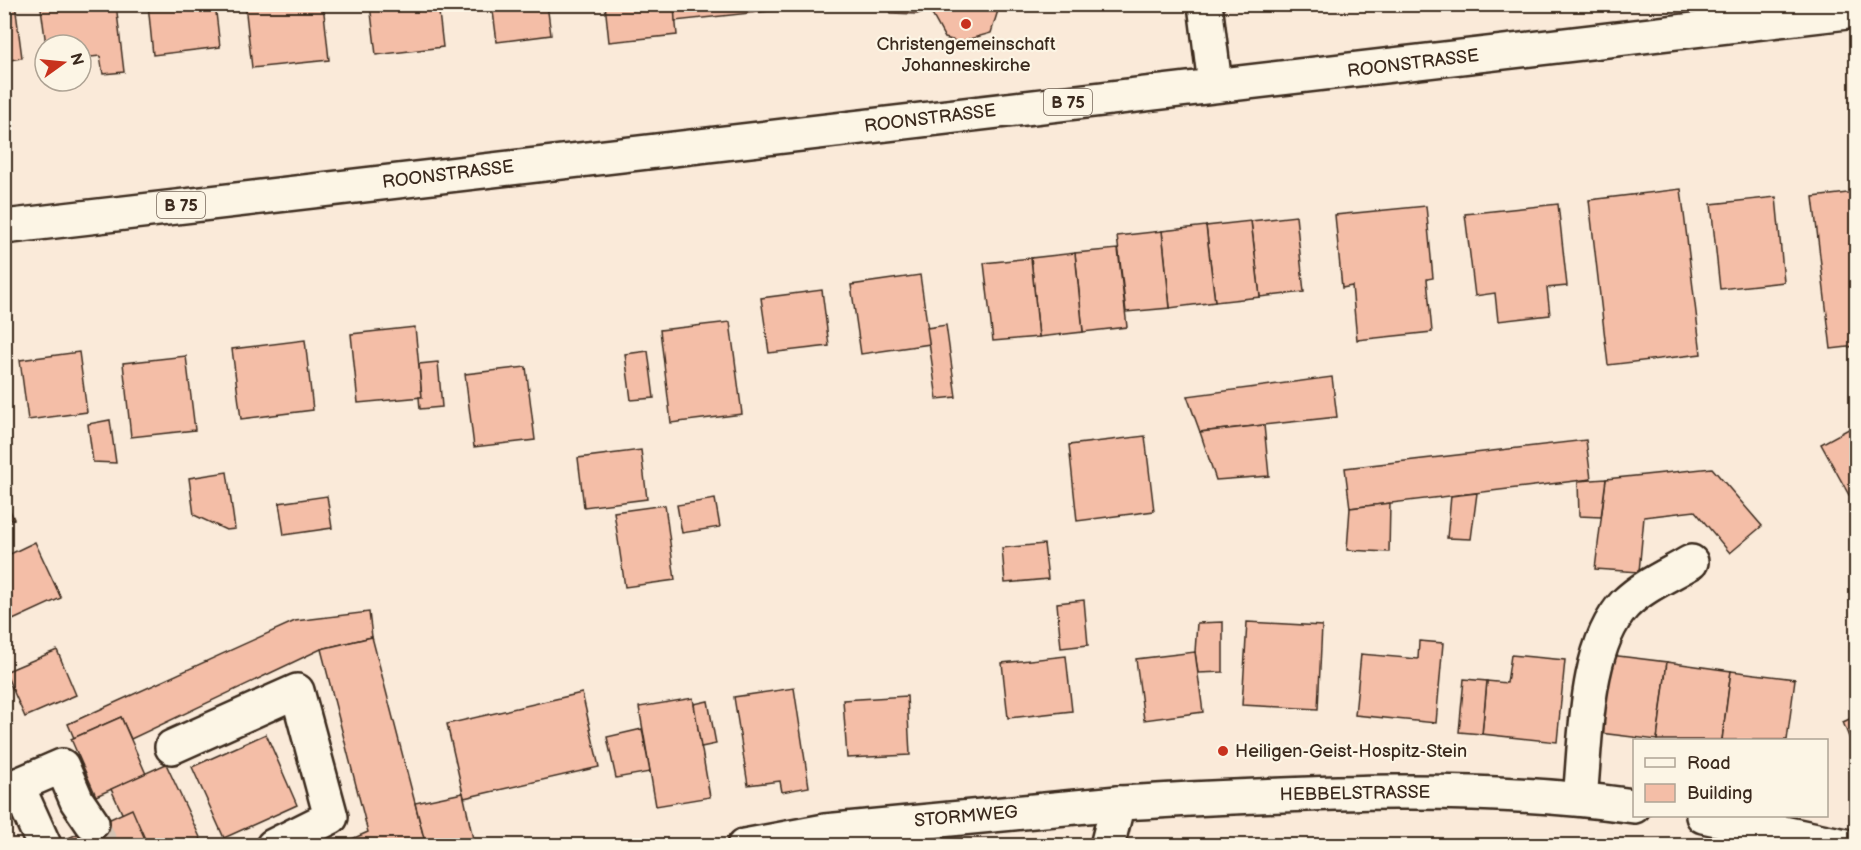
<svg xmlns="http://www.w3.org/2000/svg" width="1861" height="850" viewBox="0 0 1861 850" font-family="'Balsamiq Sans',sans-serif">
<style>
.building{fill:#f4bea7;stroke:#3b2a1e;stroke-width:1.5}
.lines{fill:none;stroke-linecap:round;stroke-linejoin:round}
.minor-tunnel{stroke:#d4c4b4;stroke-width:33;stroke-dasharray:33 16;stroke-linecap:butt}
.minor-casing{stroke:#3b2a1e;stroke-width:38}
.major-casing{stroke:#3b2a1e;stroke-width:38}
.minor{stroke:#fcf5e5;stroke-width:33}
.major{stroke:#fcf5e5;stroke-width:33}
.poi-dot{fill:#c8321e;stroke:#fcf5e5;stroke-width:2}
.labels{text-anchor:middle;stroke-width:4.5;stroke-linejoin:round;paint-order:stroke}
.shield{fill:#fcf5e5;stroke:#75675a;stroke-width:1.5}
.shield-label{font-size:16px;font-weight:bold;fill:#3b2a1e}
.poi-label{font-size:18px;fill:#3b2a1e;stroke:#fcf5e5}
.street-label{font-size:18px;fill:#3b2a1e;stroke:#fcf5e5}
</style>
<rect width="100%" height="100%" fill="#faead9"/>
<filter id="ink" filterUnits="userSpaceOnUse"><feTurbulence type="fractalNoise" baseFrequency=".0167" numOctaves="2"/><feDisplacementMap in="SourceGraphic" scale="12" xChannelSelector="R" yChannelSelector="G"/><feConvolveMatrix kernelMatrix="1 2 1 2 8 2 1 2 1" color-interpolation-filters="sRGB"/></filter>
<g filter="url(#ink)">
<g class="building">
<polygon points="4,4 15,4 22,58 4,61"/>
<polygon points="65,4 116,4 124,72 103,74 100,56 81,58 81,45 46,45 41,8"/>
<polygon points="148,4 215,4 220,47 153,55"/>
<polygon points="245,4 323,4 329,60 252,68"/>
<polygon points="370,4 438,4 443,47 376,55"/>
<polygon points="492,4 547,4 551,35 497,42"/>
<polygon points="605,4 674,4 677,35 609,42"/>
<polygon points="674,4 787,4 788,9 675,21"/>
<polygon points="887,4 1000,4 991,33 959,42 945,38 929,9 917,14 891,13"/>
<polygon points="1681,189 1701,354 1608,365 1589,200"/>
<polygon points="1856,192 1856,346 1831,349 1813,197"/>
<polygon points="1776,197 1784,282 1720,289 1711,204"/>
<polygon points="1558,204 1567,286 1547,288 1550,315 1498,321 1495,293 1475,296 1465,214"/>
<polygon points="1426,206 1433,278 1427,279 1432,332 1357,340 1352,286 1342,288 1335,215"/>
<polygon points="1296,216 1304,292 1260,297 1251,221"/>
<polygon points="1251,221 1260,297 1215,302 1206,226"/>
<polygon points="1206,226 1215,302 1170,308 1162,231"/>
<polygon points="1162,231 1170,308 1126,312 1117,236"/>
<polygon points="1118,249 1127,327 1083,332 1075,253"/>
<polygon points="1075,253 1083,332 1039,337 1031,258"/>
<polygon points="1031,258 1039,337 993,341 984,263"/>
<polygon points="920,275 930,344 861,354 851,285"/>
<polygon points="822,290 829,346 769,353 761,298"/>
<polygon points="730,322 742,414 671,423 660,330"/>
<polygon points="946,325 956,397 937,399 927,328"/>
<polygon points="415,327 422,397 358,403 351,334"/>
<polygon points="305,340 313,410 241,419 232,349"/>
<polygon points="648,351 654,398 631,400 625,354"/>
<polygon points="79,352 87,412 28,420 20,360"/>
<polygon points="186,356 195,430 131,437 123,363"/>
<polygon points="438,362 442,407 420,409 419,397 422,397 419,364"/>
<polygon points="526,367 535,440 474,447 465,374"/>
<polygon points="1332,377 1337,417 1200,432 1187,396"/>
<polygon points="110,420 116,463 93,462 88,424"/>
<polygon points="1264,425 1269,476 1216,480 1200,432"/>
<polygon points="1856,425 1856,491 1849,495 1821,444"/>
<polygon points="1145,436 1154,511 1077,521 1069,445"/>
<polygon points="1586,440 1591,479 1350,508 1345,468"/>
<polygon points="641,450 647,499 584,507 578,458"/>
<polygon points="1712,468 1762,526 1730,553 1695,511 1644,517 1639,572 1595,569 1606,479"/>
<polygon points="227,472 235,529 226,530 194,515 189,478"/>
<polygon points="1606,479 1601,517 1579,516 1578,481"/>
<polygon points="1477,493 1471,539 1447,538 1451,496"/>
<polygon points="327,496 332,528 284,535 279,503"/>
<polygon points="4,497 14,519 4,523"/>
<polygon points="715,499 720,527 682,533 677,505"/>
<polygon points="1390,503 1389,552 1347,550 1350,508"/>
<polygon points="665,505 675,580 625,587 614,512"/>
<polygon points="35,542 61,598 4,624 4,557"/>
<polygon points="1044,544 1048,579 1005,583 1002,548"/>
<polygon points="1084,600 1088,645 1061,648 1057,603"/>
<polygon points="369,612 372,637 321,649 131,739 121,717 74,738 68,724 295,621"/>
<polygon points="1223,622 1223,672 1198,673 1195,652 1197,623"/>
<polygon points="1247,622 1322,626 1318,709 1242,705"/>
<polygon points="372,637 415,803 426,846 336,846 368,832 321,649"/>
<polygon points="1419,641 1443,643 1436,723 1355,715 1361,654 1418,659"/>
<polygon points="57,650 76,695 25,717 5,672"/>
<polygon points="1195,652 1203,712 1144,720 1136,659"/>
<polygon points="1602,654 1667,662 1657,740 1592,732"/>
<polygon points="1511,655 1565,660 1557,742 1482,734 1487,681 1507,683"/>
<polygon points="1066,656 1072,711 1008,718 1002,663"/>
<polygon points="1667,662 1731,671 1722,740 1657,740"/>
<polygon points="1731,671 1795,679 1787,740 1722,740"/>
<polygon points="1464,679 1487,681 1482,734 1459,732"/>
<polygon points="794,688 809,787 782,792 780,781 748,785 734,697"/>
<polygon points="582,693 599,767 464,798 447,724"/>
<polygon points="907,696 910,755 847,758 843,700"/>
<polygon points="693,698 710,797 656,806 639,707"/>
<polygon points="708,701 716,744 701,747 694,704"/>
<polygon points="1856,716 1856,755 1843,722"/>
<polygon points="121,717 146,774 96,796 71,739"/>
<polygon points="642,729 650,772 616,778 607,737"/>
<polygon points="266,734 297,805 224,838 192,767"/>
<polygon points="166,764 204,846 137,846 111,789"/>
<polygon points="463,793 473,839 449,846 426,846 415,803"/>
<polygon points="132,809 148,846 51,846"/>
</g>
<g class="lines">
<polyline class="minor-tunnel" points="92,823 102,846"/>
<g class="minor-casing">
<g id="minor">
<polyline points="1205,4 1215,85"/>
<polyline points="172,747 297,691 331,817 273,846"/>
<polyline points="17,785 44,845"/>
<polyline points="4,791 62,766 77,801 92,823"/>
<path d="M1580,799C1586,742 1584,647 1625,604C1643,586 1669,575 1691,562"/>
<polyline points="1703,816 1845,846"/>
<polyline points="744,846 825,831 1118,803"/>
<path d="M1107,846L1118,803C1290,794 1463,782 1634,806"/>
</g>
</g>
<g class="major-casing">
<polyline id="major" points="4,227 1856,11"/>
</g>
<use href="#minor" class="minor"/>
<use href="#major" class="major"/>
</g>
</g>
<g class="poi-dot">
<circle cx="966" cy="24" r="6"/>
<circle cx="1223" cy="751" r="6"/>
</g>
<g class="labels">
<g class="shield">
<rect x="1044" y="89" width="48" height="26" rx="4.5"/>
<rect x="157" y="192" width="48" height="26" rx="4.5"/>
</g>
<g class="shield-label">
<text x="1068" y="108">B 75</text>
<text x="181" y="211">B 75</text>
</g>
<g class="poi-label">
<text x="966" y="50">Christengemeinschaft<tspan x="966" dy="21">Johanneskirche</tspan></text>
<text x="1235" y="757" text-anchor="start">Heiligen-Geist-Hospitz-Stein</text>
</g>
<g class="street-label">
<text transform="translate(1413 63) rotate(-7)" y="6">ROONSTRASSE</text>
<text transform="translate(930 118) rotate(-7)" y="6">ROONSTRASSE</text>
<text transform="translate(448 174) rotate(-7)" y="6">ROONSTRASSE</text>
<text transform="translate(1355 793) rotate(-1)" y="6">HEBBELSTRASSE</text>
<text transform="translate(966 816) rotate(-5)" y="6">STORMWEG</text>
</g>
</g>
<rect width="1861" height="850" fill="none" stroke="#fcf5e5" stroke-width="24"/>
<rect x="12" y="12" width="1837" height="826" fill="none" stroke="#3b2a1e" stroke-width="2" filter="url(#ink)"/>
<rect x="1633" y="739" width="195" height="78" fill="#fcf5e5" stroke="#afa495" stroke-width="1.5"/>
<rect x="1645" y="758" width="30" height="9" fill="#fcf5e5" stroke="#afa495" stroke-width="1.5"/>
<text x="1687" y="769" font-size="18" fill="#3b2a1e">Road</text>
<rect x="1645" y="784" width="30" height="18" fill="#f4bea7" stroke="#afa495" stroke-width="1.5"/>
<text x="1687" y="799" font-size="18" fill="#3b2a1e">Building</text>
<g transform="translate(63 63) rotate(75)"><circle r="28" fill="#fcf5e5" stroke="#afa495" stroke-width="1.5"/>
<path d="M0-4.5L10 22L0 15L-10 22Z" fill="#c8321e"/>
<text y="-9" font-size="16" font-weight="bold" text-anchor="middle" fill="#3b2a1e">N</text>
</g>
</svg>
